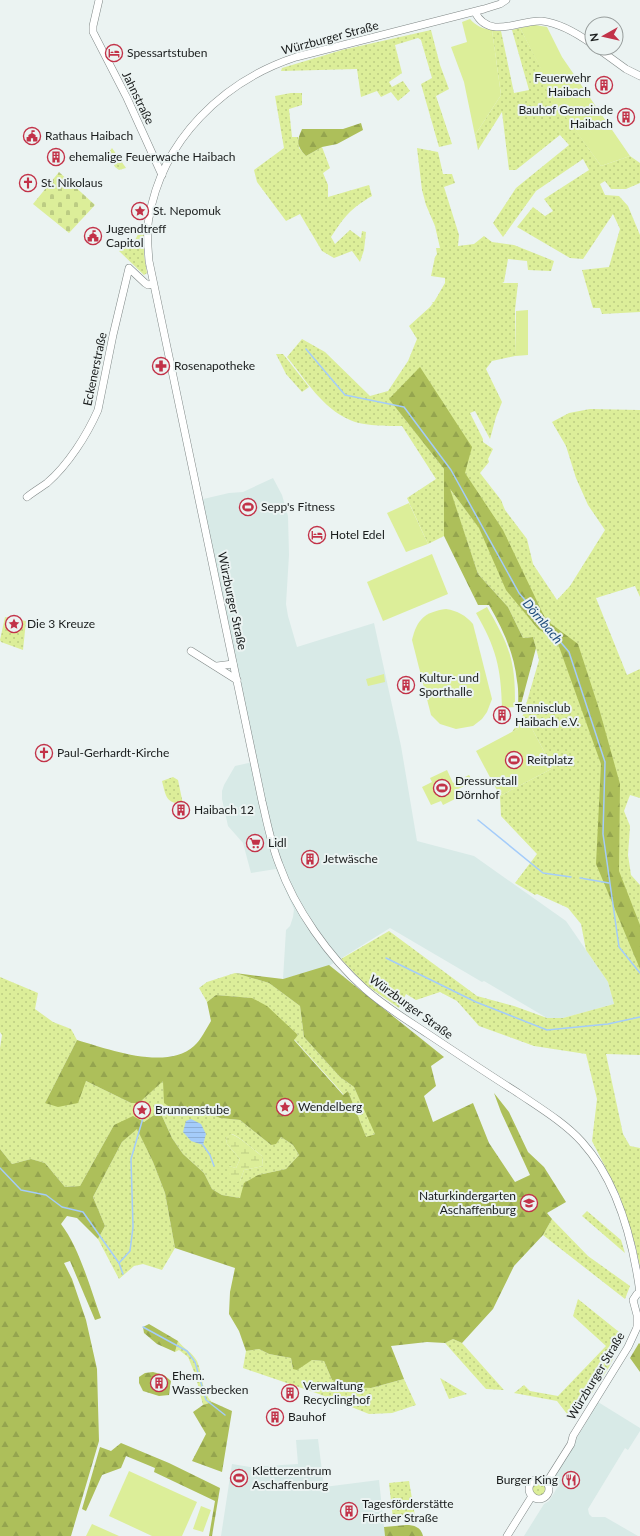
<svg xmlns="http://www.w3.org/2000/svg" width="640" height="1536" viewBox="0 0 640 1536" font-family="Lato,sans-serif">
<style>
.built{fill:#d8eae7}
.grass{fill:url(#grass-dots);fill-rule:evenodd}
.forest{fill:url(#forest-firs)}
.wetland{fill:url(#wetland-marsh)}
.cemetery{fill:url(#cemetery-stones)}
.garden{fill:#dcee99}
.water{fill:url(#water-rules)}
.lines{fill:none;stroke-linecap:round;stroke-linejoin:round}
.stream{stroke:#a4ccfa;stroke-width:1.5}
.secondary-casing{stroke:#7f8786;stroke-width:8}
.secondary{stroke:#fff;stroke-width:7}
.labels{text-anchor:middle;stroke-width:4;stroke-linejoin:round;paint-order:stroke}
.street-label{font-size:12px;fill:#191c1c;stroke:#ebf3f2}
.poi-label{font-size:12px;fill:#191c1c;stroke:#ebf3f2;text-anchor:start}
.water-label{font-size:13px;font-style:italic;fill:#1f4d7d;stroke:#ebf3f2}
</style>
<defs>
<pattern id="grass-dots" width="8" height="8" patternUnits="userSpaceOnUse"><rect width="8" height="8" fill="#dcee99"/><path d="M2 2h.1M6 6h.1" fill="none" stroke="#bccc83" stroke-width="1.8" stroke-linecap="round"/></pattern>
<pattern id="forest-firs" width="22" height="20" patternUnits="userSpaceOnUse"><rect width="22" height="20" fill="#adbf5a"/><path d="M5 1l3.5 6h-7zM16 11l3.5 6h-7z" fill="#94a44e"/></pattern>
<pattern id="wetland-marsh" width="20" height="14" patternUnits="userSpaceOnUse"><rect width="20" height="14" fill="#dcee99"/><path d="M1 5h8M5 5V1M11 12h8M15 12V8" fill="none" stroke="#bccc83"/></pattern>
<pattern id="cemetery-stones" width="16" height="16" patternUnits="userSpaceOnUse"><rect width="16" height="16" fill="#dcee99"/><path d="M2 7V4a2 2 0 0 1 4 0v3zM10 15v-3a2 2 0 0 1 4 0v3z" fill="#bccc83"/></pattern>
<pattern id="water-rules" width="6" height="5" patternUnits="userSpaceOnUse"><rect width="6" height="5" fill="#a4ccfa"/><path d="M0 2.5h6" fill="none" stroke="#8dafd6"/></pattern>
</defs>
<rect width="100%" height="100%" fill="#ebf3f2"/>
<g class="built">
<polygon points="273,478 282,495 288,516 289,555 286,604 288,616 297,647 374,623 401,746 417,841 474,856 566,921 608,982 614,1004 563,1018 547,1018 484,981 482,982 390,928 329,966 283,979 286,930 290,926 293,917 294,909 276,869 251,873 243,843 228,826 222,799 222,791 224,785 235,766 253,762 199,500 229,493 243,492"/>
<polygon points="598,1402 640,1428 640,1431 628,1450 625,1448 588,1509 589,1514 592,1517 605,1517 638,1536 524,1536 544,1504 549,1501 557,1488 555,1475"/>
<polygon points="318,1439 324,1487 379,1480 385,1536 221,1536 232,1464 250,1467 298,1464 296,1440"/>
</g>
<g class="grass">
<polygon points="520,28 542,70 536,74 601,166 630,156 640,163 640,183 626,189 611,189 605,181 600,184 605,195 619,196 628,206 640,235 640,312 602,314 600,308 593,308 582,270 609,267 620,229 613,214 583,259 570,258 517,227 533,207 545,216 553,211 544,199 589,170 583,159 536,191 503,237 493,223 516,188 569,145 560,135 516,170 509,170 502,112 478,150 475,135 501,95 492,30 501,31 514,93 529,90 512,30"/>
<polygon points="431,30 440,65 449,89 436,96 452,144 439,147 421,84 432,78 421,40 418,38 395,45 402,73 389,82 392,87 403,81 410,91 398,101 391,92 381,97 377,91 361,97 357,69 281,71 282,68 342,50"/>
<path d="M291,93H302V105L289,109L292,137H298L299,148L306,156L322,147L330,168L323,173L328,185V197L369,185L372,196C350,209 345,216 331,237L335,244L350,230L361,238L362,231L366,232L364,250L360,262L352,251L334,258L322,251L300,214L286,221L257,182L254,170L284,148L275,96Z"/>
<polygon points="112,148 126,168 119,170 115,167 108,154"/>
<path d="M417,148L438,152L443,174H452L455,183L444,187L459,235L458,246L474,244L484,236L492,242L514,245L554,261L551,271L528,270L527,261L508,259L504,282L502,283H518L515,310V356L492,361L486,369L502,402L496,417L490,439L475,411L470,413L483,439V442L493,449L488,459L489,462L480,473L501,500L505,510L527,539L533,564L557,600L570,586L605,530L588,505L576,478L566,446L552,422L569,413L590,409L640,410V597L635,586L596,598L627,675L640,669V798L630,795L624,811L630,826L628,855L631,875L640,885V1055L606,1054L623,1134L630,1146L640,1148V1267L635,1244L619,1194L592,1141L597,1099L586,1054L534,1046L479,1026L457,1001L440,992L416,1000L406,994L399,1008L366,985L341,959L389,931L477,996L514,1006L547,1018H563L614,1004L608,982L586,950L581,924L568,908L537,894L535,895L515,883L537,854L501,816L500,796L553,768L529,723L512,732L523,715L539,660L533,637L523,638L508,607L478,574L449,488L475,522L440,452L398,410L444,469V536L428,544L407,498L436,479L402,426C388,426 362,426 350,420C322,408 306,380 287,357L302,339L325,352L370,396L388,391L408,361L417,339L409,326L430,307L433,303L432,302H434L445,283V278L431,276L435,257L437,254L436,248H440L435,226L426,205L422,190Z"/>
<polygon points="143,225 144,225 144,255 147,273 144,275 119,251 135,240"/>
<polygon points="276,354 283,354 309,387 302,392 286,374"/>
<polygon points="5,617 26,621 23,650 1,642 0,640"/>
<path d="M173,777L178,780L183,804C166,803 166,797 162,781Z"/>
<polygon points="235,973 269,983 300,1006 304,1037 340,1077 354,1087 376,1133 366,1138 348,1091 344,1095 294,1039 298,1035 251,998 216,995 207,1002 199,988 207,982"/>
<path d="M0,977L38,993L35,1009L53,1022L71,1029L77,1040L45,1103L86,1081L131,1103H139L163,1080L191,1110L200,1109L220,1118L240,1120L271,1145L281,1137L293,1145L299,1155L286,1169L258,1175L240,1198L222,1195L212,1189L204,1173L183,1154L172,1138L162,1116L154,1115L144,1122L114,1125L80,1186L65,1187L45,1163L31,1159L12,1164L0,1149V1048L2,1035L0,1032ZM232,1134C239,1136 255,1151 262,1156L263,1166L244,1170L240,1181L229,1166L236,1168L240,1159L227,1144L226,1138Z"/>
<polygon points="137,1128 153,1162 165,1193 175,1248 162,1270 143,1264 134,1266 119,1279 98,1239 105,1226 93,1197 122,1142"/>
<polygon points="587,1211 621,1240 625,1253 582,1216"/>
<polygon points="552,1219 588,1256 630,1286 625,1299 543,1235"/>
<polygon points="578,1299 624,1336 609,1367 575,1419 571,1419 557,1401 514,1393 524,1385 530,1391 558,1396 606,1346 573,1316"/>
<polygon points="453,1339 462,1343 504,1390 486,1389 445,1343"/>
<path d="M178,1341C184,1349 192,1352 197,1361C203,1375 201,1391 212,1402L203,1405L195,1374L188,1357L179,1350L175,1352Z"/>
<polygon points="259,1349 269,1354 291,1358 293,1369 312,1360 324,1361 332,1380 371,1388 404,1379 416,1405 392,1413 369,1414 319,1394 243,1368 246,1351"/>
<polygon points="440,1378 467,1394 449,1399"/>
<polygon points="409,1481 415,1516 393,1519 389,1483"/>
<circle cx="539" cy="1489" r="7"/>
</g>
<g class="forest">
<path d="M361,123L363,130L337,144L322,147L306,156C297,146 296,142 302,129H343Z"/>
<path d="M420,367L472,447L465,473L503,530L546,620L578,644L600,712L620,784L619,871L640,925V969L596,864L601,764L557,641L538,629L506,590L479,528L450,489L478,574L508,607L523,638L533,637L536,648L520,708L518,713C518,703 519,691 517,681C514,653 503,629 489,605H478L444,536V469L389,399Z"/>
<path d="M329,965L444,1057L431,1066L436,1086L424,1096L433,1122L473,1103L489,1143L515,1182L530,1175L501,1112L494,1093L509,1112L528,1152L544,1167L566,1202L547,1213L552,1219L543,1235L514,1266L493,1309L462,1343L453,1339L445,1343L427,1342L391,1346L404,1379L371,1388L351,1387L332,1380L324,1361L312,1360L297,1370L293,1369L291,1358L269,1354L259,1349L246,1351L239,1331L229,1314L230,1292L235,1268L175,1248L165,1193L153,1162L137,1129L122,1142L93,1197L105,1226L98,1239L77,1218L67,1216L61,1224C80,1249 90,1288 101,1318L95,1320L70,1261L64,1263L72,1279L86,1320L97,1369L99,1441L71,1536H0V1149L12,1164L31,1159L45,1163L65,1187L80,1186L114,1125L133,1116L144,1122L154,1115L162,1116L172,1138L183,1154L204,1173L212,1189L222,1195L240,1198L244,1183L258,1175L286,1169L299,1155L293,1145L281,1137L276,1144L271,1145L240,1120L220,1118L200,1109L178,1113L164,1103L163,1081L139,1103H131L86,1081L78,1103L58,1107L45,1103L77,1040C108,1049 166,1071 194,1046C201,1040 206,1029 211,1021L207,1002L216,995L252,998L267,1006L298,1035L294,1040L343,1095L348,1091L366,1137L375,1134L354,1087L340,1077L304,1037L300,1006L269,983L235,973L283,979Z"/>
<polygon points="149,1324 178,1341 175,1352 157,1344 144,1333 143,1327"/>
<polygon points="639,1343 640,1344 640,1372 630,1358"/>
<polygon points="153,1372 164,1375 171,1381 169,1395 159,1396 143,1391 139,1383 139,1377 145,1373"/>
<polygon points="212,1402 232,1411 222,1472 192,1461 206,1434 193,1412 203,1405"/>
<polygon points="121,1443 169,1463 220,1488 212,1536 209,1536 215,1501 154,1472 155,1468 126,1456 121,1468 102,1475 86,1511 82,1509 100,1447 111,1451"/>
<path d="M406,1525C414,1525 421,1527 423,1536H385L384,1527Z"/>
</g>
<path class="wetland" d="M231,1134C239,1136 255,1151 262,1156L263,1166L244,1170L240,1181L232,1184L228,1173L229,1166L236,1168L240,1159L227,1144L226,1138Z"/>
<polygon class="cemetery" points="59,172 95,205 69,233 33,204"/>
<g class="garden">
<path d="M470,19C476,26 483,29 492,30L501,95L475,135L478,150L464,82L451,47L467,42L462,22Z"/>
<polygon points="535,25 547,27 562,57 630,156 601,166 535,74 541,69 520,28"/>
<polygon points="528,310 528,355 515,356 516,311"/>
<polygon points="409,503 428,544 406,552 387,513"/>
<polygon points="432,554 448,594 383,621 367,582"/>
<path d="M487,607C496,623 505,638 510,655C515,672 515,690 515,707L502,708C501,667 496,648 476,613Z"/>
<path d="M446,609C458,611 465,615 473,624L492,699L487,712L482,719L473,726L456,729L440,724L431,715L412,640C417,619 425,612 446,609Z"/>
<polygon points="384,674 385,682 368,686 366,679"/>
<polygon points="529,723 553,768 500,796 476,751"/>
<polygon points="447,770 453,783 469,775 473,782 458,789 461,796 443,805 441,801 431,805 422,787 432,782 430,778"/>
<polygon points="129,1471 197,1502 182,1536 152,1536 109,1516"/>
<polygon points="201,1506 211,1510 203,1532 193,1529"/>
<polygon points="92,1524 119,1536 86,1536"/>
</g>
<polygon class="water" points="191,1119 201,1124 206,1134 203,1145 191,1141 183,1132 186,1121"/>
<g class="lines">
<g class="stream">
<polyline points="306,349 345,395 404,407 451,470 519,593 569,652 605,762 603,834 619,947 640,973"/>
<polyline points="478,820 543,873 571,877"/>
<polyline points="580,878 609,883"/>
<polyline points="386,958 476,1002 547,1030 608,1024 640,1017"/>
<polyline points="203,1145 210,1155 214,1166"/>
<polyline points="0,1168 21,1190 46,1195 62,1207 83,1212 119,1263 123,1274"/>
<polyline points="119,1263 130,1251 133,1227 131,1159 143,1118 142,1111"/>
<polyline points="143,1327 187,1351 195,1362 206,1400 225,1415"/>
</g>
<g class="secondary-casing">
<g id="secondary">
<polyline points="99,0 93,26 93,32 127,98 162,175"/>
<path d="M506,0L500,4L484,9L296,57C223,81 162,140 149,218C146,232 148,246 149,261L262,801C267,822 271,844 279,864C295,909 329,957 365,989C384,1006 407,1020 428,1034C458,1054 488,1074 518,1093C540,1108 565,1123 582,1142C618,1182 633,1241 640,1293"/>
<path d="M475,12C489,41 521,19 542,21C560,23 578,34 592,44"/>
<polyline points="597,48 626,69 640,76"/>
<path d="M27,497C33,492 40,488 47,483C68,465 87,435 98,410L113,335L129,268L145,283L148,285L153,284"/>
<polyline points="191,651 237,680"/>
<polyline points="217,666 233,664"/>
<polyline points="637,1326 637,1315 633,1300 637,1294 640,1292"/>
<circle cx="539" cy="1489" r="10"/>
<polyline points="547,1482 571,1444 573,1436 628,1347 640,1321"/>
<polyline points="507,1536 532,1496"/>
</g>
</g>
<use href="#secondary" class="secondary"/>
</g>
<defs>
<g id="hotel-ring" transform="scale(0.9)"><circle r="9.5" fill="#ebf3f2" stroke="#c23248" stroke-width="1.5"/><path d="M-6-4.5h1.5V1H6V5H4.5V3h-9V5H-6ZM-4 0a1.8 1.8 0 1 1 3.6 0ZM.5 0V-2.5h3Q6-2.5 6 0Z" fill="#c23248"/></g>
<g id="building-ring" transform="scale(0.9)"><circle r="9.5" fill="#ebf3f2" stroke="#c23248" stroke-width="1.5"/><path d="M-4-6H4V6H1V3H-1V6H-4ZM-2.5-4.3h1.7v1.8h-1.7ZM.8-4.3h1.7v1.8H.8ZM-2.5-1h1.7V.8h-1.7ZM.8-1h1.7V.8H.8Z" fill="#c23248"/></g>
<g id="civic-ring" transform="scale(0.9)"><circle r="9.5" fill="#ebf3f2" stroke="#c23248" stroke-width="1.5"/><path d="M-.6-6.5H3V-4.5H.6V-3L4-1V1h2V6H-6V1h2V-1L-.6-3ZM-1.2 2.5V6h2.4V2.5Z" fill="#c23248"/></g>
<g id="church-ring" transform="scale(0.9)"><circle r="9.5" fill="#ebf3f2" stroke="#c23248" stroke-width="1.5"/><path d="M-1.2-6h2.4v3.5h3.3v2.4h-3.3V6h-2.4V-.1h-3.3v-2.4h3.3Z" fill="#c23248"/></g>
<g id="sight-ring" transform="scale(0.9)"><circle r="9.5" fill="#ebf3f2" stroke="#c23248" stroke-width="1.5"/><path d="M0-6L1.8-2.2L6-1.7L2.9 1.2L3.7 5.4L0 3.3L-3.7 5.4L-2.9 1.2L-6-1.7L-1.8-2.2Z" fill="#c23248"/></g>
<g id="pharmacy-ring" transform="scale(0.9)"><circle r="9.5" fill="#ebf3f2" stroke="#c23248" stroke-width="1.5"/><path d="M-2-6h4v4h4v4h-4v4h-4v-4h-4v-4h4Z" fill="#c23248"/></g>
<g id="stadium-ring" transform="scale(0.9)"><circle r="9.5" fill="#ebf3f2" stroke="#c23248" stroke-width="1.5"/><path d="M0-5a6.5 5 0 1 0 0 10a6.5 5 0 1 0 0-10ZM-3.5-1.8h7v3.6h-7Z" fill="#c23248"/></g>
<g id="supermarket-ring" transform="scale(0.9)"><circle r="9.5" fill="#ebf3f2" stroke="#c23248" stroke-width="1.5"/><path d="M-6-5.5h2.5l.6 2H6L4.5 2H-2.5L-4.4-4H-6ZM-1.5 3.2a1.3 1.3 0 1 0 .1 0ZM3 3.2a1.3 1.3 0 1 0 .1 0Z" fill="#c23248"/></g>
<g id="school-ring" transform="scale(0.9)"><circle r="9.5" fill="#ebf3f2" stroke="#c23248" stroke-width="1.5"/><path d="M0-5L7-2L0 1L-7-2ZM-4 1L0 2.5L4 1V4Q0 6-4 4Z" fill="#c23248"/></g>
<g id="restaurant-ring" transform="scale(0.9)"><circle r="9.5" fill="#ebf3f2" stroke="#c23248" stroke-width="1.5"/><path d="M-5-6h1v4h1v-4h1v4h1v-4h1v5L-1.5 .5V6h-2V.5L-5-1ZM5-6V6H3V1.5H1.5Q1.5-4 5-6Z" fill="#c23248"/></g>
</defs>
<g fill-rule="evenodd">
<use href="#hotel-ring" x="114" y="53"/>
<use href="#building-ring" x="604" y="85"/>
<use href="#building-ring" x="626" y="117"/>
<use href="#civic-ring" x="32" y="136"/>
<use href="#building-ring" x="56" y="157"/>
<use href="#church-ring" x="28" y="183"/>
<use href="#sight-ring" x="140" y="211"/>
<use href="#civic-ring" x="93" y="236"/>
<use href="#pharmacy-ring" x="161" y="366"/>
<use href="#stadium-ring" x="248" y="507"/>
<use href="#hotel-ring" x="317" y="535"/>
<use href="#sight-ring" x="14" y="624"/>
<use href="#building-ring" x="406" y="685"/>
<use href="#building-ring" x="502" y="715"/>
<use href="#church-ring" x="44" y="753"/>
<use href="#stadium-ring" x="514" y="760"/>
<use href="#stadium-ring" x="442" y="788"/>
<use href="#building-ring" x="181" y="810"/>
<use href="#supermarket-ring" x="255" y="843"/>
<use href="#building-ring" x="310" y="859"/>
<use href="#sight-ring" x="285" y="1107"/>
<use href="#sight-ring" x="142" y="1110"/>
<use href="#school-ring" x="529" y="1203"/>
<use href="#building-ring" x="159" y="1383"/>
<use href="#building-ring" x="290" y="1393"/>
<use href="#building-ring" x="275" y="1417"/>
<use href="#stadium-ring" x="239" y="1478"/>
<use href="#restaurant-ring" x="571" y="1480"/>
<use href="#building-ring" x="349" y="1511"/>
</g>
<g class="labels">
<g class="street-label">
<text transform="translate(330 38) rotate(-15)" y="4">Würzburger Straße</text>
<text transform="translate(138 98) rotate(64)" y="4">Jahnstraße</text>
<text transform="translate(95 369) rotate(-78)" y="4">Eckenerstraße</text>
<text transform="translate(232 601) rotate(78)" y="4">Würzburger Straße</text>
<text transform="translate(411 1007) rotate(36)" y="4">Würzburger Straße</text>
<text transform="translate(596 1376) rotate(-59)" y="4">Würzburger Straße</text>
</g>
<g class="poi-label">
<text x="127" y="57">Spessartstuben</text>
<text x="591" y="82" text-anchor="end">Feuerwehr<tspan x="591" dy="14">Haibach</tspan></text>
<text x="613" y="114" text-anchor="end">Bauhof Gemeinde<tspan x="613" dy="14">Haibach</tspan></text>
<text x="45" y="140">Rathaus Haibach</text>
<text x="69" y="161">ehemalige Feuerwache Haibach</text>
<text x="41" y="187">St. Nikolaus</text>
<text x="153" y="215">St. Nepomuk</text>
<text x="106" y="233">Jugendtreff<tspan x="106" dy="14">Capitol</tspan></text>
<text x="174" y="370">Rosenapotheke</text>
<text x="261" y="511">Sepp's Fitness</text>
<text x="330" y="539">Hotel Edel</text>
<text x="27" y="628">Die 3 Kreuze</text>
<text x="419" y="682">Kultur- und<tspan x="419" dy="14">Sporthalle</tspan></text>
<text x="515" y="712">Tennisclub<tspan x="515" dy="14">Haibach e.V.</tspan></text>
<text x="57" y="757">Paul-Gerhardt-Kirche</text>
<text x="527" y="764">Reitplatz</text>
<text x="455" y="785">Dressurstall<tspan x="455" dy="14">Dörnhof</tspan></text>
<text x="194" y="814">Haibach 12</text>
<text x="268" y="847">Lidl</text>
<text x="323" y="863">Jetwäsche</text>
<text x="298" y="1111">Wendelberg</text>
<text x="155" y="1114">Brunnenstube</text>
<text x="516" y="1200" text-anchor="end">Naturkindergarten<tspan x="516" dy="14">Aschaffenburg</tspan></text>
<text x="172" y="1380">Ehem.<tspan x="172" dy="14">Wasserbecken</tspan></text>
<text x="303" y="1390">Verwaltung<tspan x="303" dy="14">Recyclinghof</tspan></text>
<text x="288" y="1421">Bauhof</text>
<text x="252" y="1475">Kletterzentrum<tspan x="252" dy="14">Aschaffenburg</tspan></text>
<text x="558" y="1484" text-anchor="end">Burger King</text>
<text x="362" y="1508">Tagesförderstätte<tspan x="362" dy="14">Fürther Straße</tspan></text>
</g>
<g class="water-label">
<text transform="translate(543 621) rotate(50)" y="5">Dörnbach</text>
</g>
</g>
<g transform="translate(604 36) rotate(262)"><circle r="19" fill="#ebf3f2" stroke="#979d9c"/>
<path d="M0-3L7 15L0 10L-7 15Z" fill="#c23248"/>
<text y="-6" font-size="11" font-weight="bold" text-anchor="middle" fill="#191c1c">N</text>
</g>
</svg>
